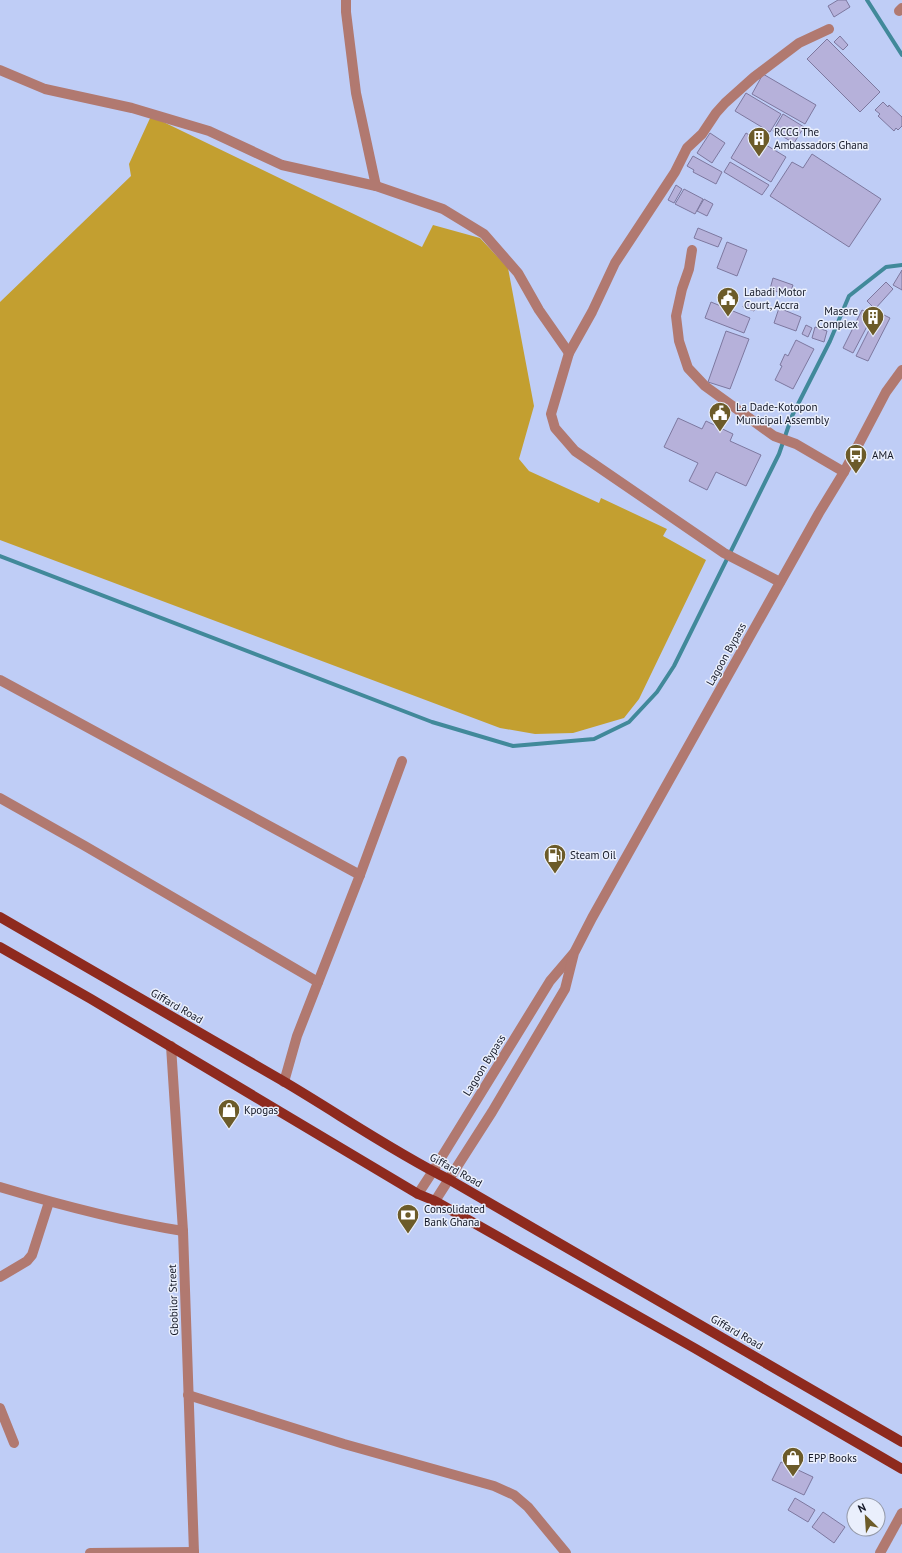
<svg xmlns="http://www.w3.org/2000/svg" width="902" height="1553" viewBox="0 0 902 1553" font-family="'PT Sans',sans-serif">
<style>
.green{fill:#c39f30}
.lines{fill:none;stroke-linecap:round;stroke-linejoin:round}
.stream{stroke:#41899a;stroke-width:4}
.building{fill:#b6b1da;stroke:#7d789f}
.minor{stroke:#b17970;stroke-width:10}
.tertiary{stroke:#b17970;stroke-width:10}
.primary{stroke:#8e2a1e;stroke-width:10}
.labels{text-anchor:middle;stroke-width:3;stroke-linejoin:round;paint-order:stroke}
.poi-label{font-size:11px;fill:#141827;stroke:#eaeffc;text-anchor:start}
.street-label{font-size:11px;fill:#141827;stroke:#eaeffc}
</style>
<rect width="100%" height="100%" fill="#bfcdf6"/>
<polygon class="green" points="151,116 422,247 433,225 480,238 508,268 534,406 519,459 529,471 599,503 601,498 667,529 663,536 706,560 639,699 624,718 573,733 535,734 500,728 0,540 0,302 131,176 129,164"/>
<g class="lines">
<g class="stream">
<polyline points="867,0 902,55"/>
<polyline points="0,556 432,722 513,746 594,739 629,722 657,692 674,666 779,454 792,416 830,341 849,296 886,267 902,265"/>
</g>
</g>
<g class="building">
<polygon points="838,0 846,0 850,7 834,17 828,6"/>
<polygon points="840,36 848,45 843,50 834,42"/>
<polygon points="827,39 880,92 860,112 807,59"/>
<polygon points="763,74 816,105 805,124 752,94"/>
<polygon points="746,93 781,114 770,132 735,111"/>
<polygon points="883,102 888,107 889,105 902,117 902,126 898,130 896,128 894,131 878,116 880,114 875,110"/>
<polygon points="783,114 804,127 794,143 773,131"/>
<polygon points="710,133 725,143 712,163 697,153"/>
<polygon points="746,133 786,157 771,182 731,158"/>
<polygon points="812,154 881,199 849,247 770,196 792,162 803,168"/>
<polygon points="693,156 722,172 716,184 693,172 694,170 687,166"/>
<polygon points="730,162 769,185 762,195 724,172"/>
<polygon points="676,185 682,189 674,203 668,200"/>
<polygon points="684,189 703,199 695,214 675,204"/>
<polygon points="704,199 713,204 707,216 697,211"/>
<polygon points="698,228 722,238 718,247 694,238"/>
<polygon points="727,242 747,250 737,276 717,268"/>
<polygon points="902,270 902,290 893,285"/>
<polygon points="773,278 793,285 789,296 770,289"/>
<polygon points="886,282 893,289 875,309 867,301"/>
<polygon points="745,301 757,305 754,311 743,307"/>
<polygon points="711,302 750,318 744,333 705,318"/>
<polygon points="779,308 801,317 796,331 774,323"/>
<polygon points="862,310 873,315 853,353 843,348"/>
<polygon points="878,312 890,318 868,361 856,356"/>
<polygon points="806,325 812,328 808,337 802,334"/>
<polygon points="815,327 827,331 824,342 812,338"/>
<polygon points="726,331 749,339 730,389 708,382"/>
<polygon points="796,340 814,349 793,389 775,380 782,366 780,365 785,354 788,356"/>
<polygon points="678,418 702,429 706,421 733,434 730,441 761,455 746,486 716,472 707,490 689,481 698,463 664,447"/>
<polygon points="781,1462 813,1477 804,1495 772,1480"/>
<polygon points="795,1498 815,1510 808,1522 788,1510"/>
<polygon points="823,1512 845,1527 834,1543 812,1527"/>
</g>
<g class="lines">
<g class="minor">
<polyline points="346,0 346,12 356,93 376,186"/>
<polyline points="899,11 902,8"/>
<polyline points="0,70 45,89 132,108 209,131 282,165 376,186 443,209 484,234 518,273 539,310 569,353"/>
<polyline points="692,250 689,269 682,289 676,316 679,341 688,368 705,386 774,436 796,444 844,472"/>
<polyline points="780,582 724,553 575,451 555,428 551,414 569,353 592,312 615,263 675,172 687,148 702,134 716,113 725,103 754,77 799,43 829,29"/>
<polyline points="0,680 360,875"/>
<polyline points="0,798 85,846 318,982"/>
<polyline points="171,1046 183,1231 194,1553"/>
<polyline points="284,1082 297,1036 360,875 402,761"/>
<path d="M0,1187C60,1205 121,1221 183,1231"/>
<polyline points="0,1277 27,1261 32,1255 49,1202"/>
<polyline points="188,1395 344,1444 494,1486 514,1495 528,1507 566,1553"/>
<polyline points="0,1408 14,1443"/>
<polyline points="90,1553 194,1552"/>
<polyline points="880,1553 902,1513"/>
</g>
<g class="tertiary">
<polyline points="418,1194 433,1171 550,981 573,954"/>
<polyline points="435,1201 492,1112 565,989 574,953 592,918 819,513 844,472 886,392 902,370"/>
</g>
<g class="primary">
<path d="M0,917C94,972 189,1026 283,1081C339,1114 392,1151 450,1180L902,1442"/>
<polyline points="0,947 91,999 418,1194 435,1201 696,1349 902,1469"/>
</g>
</g>
<defs>
<g id="building-pin" transform="scale(1.15)"><path d="M0 17L-7.5 6A9.5 9.5 0 1 1 7.5 6Z" fill="#6c5b29" stroke="#eaeffc"/><path d="M-4-6H4V6H1V3H-1V6H-4ZM-2.5-4.3h1.7v1.8h-1.7ZM.8-4.3h1.7v1.8H.8ZM-2.5-1h1.7V.8h-1.7ZM.8-1h1.7V.8H.8Z" fill="#fff"/></g>
<g id="civic-pin" transform="scale(1.15)"><path d="M0 17L-7.5 6A9.5 9.5 0 1 1 7.5 6Z" fill="#6c5b29" stroke="#eaeffc"/><path d="M-.6-6.5H3V-4.5H.6V-3L4-1V1h2V6H-6V1h2V-1L-.6-3ZM-1.2 2.5V6h2.4V2.5Z" fill="#fff"/></g>
<g id="bus-pin" transform="scale(1.15)"><path d="M0 17L-7.5 6A9.5 9.5 0 1 1 7.5 6Z" fill="#6c5b29" stroke="#eaeffc"/><path d="M-5-6H5V4H4V6H2V4H-2V6H-4V4H-5ZM-3.5-4V0h7V-4ZM-3.5 1.2v1.5H-2V1.2ZM2 1.2v1.5H3.5V1.2Z" fill="#fff"/></g>
<g id="fuel-pin" transform="scale(1.15)"><path d="M0 17L-7.5 6A9.5 9.5 0 1 1 7.5 6Z" fill="#6c5b29" stroke="#eaeffc"/><path d="M-5.5-6h7V0h2V4h1.3V-2.5L3-4.5l.8-.8L6-3V5H2.5V1h-1V6h-7ZM-4.2-4.7v3.2H.2V-4.7Z" fill="#fff"/></g>
<g id="shop-pin" transform="scale(1.15)"><path d="M0 17L-7.5 6A9.5 9.5 0 1 1 7.5 6Z" fill="#6c5b29" stroke="#eaeffc"/><path d="M-5-2.5h2.3a2.7 3.5 0 0 1 5.4 0H5L5.5 6h-11ZM-1.5-2.5h3a1.5 2.3 0 0 0-3 0Z" fill="#fff"/></g>
<g id="bank-pin" transform="scale(1.15)"><path d="M0 17L-7.5 6A9.5 9.5 0 1 1 7.5 6Z" fill="#6c5b29" stroke="#eaeffc"/><path d="M-6-4H6V4H-6ZM0-2.3a2.3 2.3 0 1 0 0 4.6a2.3 2.3 0 1 0 0-4.6Z" fill="#fff"/></g>
</defs>
<g fill-rule="evenodd">
<use href="#building-pin" x="759" y="138"/>
<use href="#civic-pin" x="728" y="298"/>
<use href="#building-pin" x="873" y="317"/>
<use href="#civic-pin" x="720" y="413"/>
<use href="#bus-pin" x="856" y="455"/>
<use href="#fuel-pin" x="555" y="855"/>
<use href="#shop-pin" x="229" y="1110"/>
<use href="#bank-pin" x="408" y="1215"/>
<use href="#shop-pin" x="793" y="1458"/>
</g>
<g class="labels">
<g class="poi-label">
<text x="774" y="136">RCCG The<tspan x="774" dy="13">Ambassadors Ghana</tspan></text>
<text x="744" y="296">Labadi Motor<tspan x="744" dy="13">Court, Accra</tspan></text>
<text x="858" y="315" text-anchor="end">Masere<tspan x="858" dy="13">Complex</tspan></text>
<text x="736" y="411">La Dade-Kotopon<tspan x="736" dy="13">Municipal Assembly</tspan></text>
<text x="872" y="459">AMA</text>
<text x="570" y="859">Steam Oil</text>
<text x="244" y="1114">Kpogas</text>
<text x="424" y="1213">Consolidated<tspan x="424" dy="13">Bank Ghana</tspan></text>
<text x="808" y="1462">EPP Books</text>
</g>
<g class="street-label">
<text transform="translate(726 654) rotate(-61)" y="4">Lagoon Bypass</text>
<text transform="translate(177 1006) rotate(30)" y="4">Giffard Road</text>
<text transform="translate(484 1065) rotate(-58)" y="4">Lagoon Bypass</text>
<text transform="translate(456 1170) rotate(29)" y="4">Giffard Road</text>
<text transform="translate(173 1300) rotate(-92)" y="4">Gbobilor Street</text>
<text transform="translate(737 1332) rotate(30)" y="4">Giffard Road</text>
</g>
</g>
<g transform="translate(866 1517) rotate(335)"><circle r="19" fill="#eaeffc" stroke="#9499a7"/>
<path d="M0-3L7 15L0 10L-7 15Z" fill="#6c5b29"/>
<text y="-6" font-size="11" font-weight="bold" text-anchor="middle" fill="#141827">N</text>
</g>
</svg>
